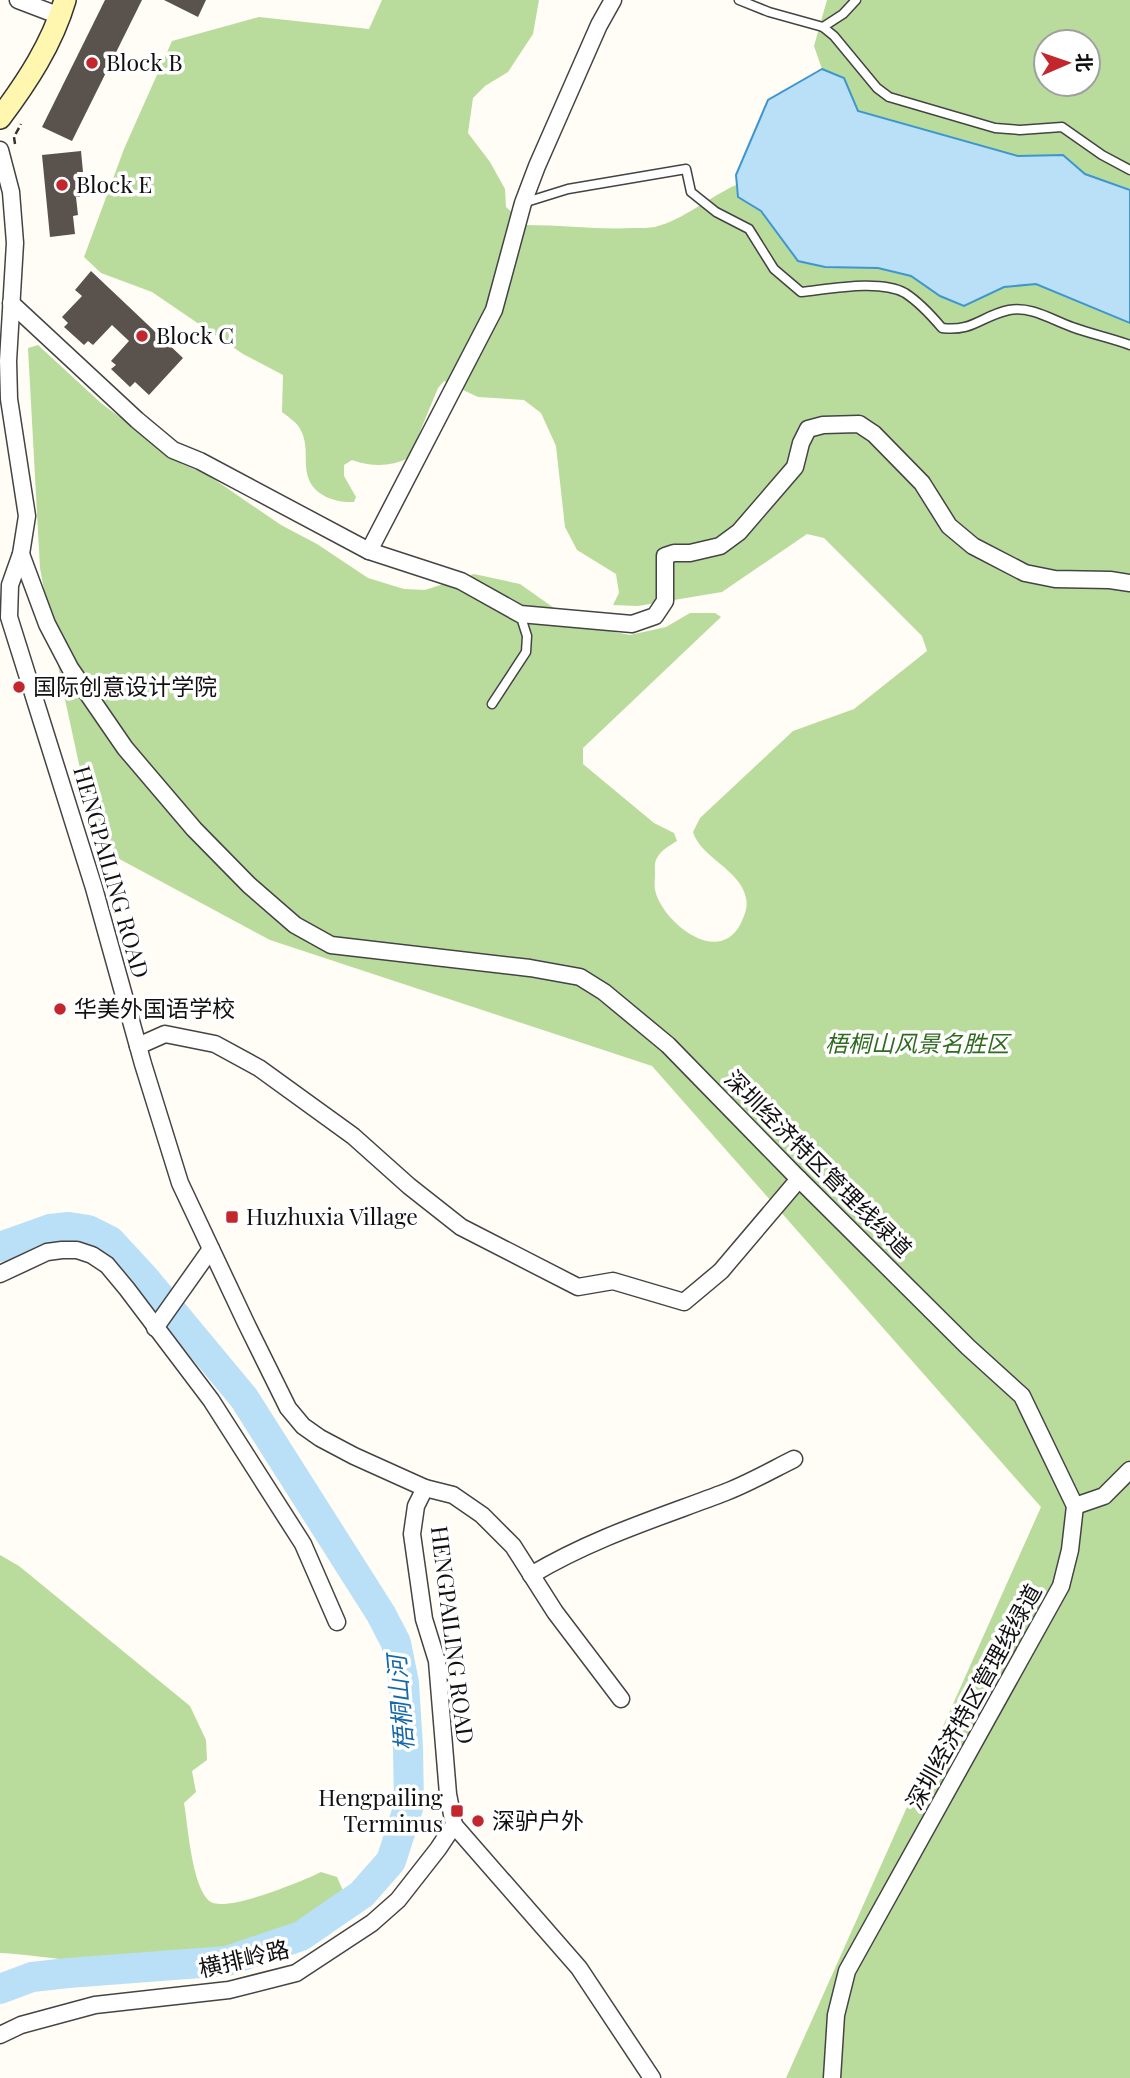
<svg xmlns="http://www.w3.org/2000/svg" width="1130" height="2078" viewBox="0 0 1130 2078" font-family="'Playfair Display','Noto Sans SC',serif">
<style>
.forest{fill:#b9dc9c;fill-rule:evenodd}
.water{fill:#b9e0f7;stroke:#3f96cf;stroke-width:2}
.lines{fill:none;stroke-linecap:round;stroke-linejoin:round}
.river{stroke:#b9e0f7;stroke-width:30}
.building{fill:#5a524d}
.lane-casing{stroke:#444;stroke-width:11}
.street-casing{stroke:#444;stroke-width:19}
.secondary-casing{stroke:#333;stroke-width:24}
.path{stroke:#333;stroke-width:2.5;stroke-dasharray:7 3.5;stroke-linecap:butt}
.lane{stroke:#fff;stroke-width:8}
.street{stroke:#fff;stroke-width:16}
.secondary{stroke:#fff6b0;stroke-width:21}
.poi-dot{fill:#c4262e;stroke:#fff;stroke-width:2.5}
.labels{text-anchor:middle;stroke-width:7;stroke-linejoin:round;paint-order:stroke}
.poi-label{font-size:23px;fill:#111;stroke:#fff;text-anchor:start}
.street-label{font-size:23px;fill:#111;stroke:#fff}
.park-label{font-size:23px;font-style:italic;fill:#2f6b1f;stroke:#fff}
.water-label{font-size:24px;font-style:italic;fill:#1768a6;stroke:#fff}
</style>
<rect width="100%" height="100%" fill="#fffdf5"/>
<g class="forest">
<path d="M382,0H539L533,34L508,72L485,86L473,98L468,133L490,162L505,189L506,207L526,225C563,225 598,230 634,228C641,228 649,228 655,227C685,219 709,197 736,185L738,197L761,210L798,261L825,267L878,268L911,276L940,296L964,306L1004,287L1036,284L1130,323V2078H786L1041,1507L652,1066L270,940L97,847L61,681L40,568L28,348L38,345L101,403L182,464L208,475L281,525L317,544L368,578L404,589L425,590L474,574L520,584L578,625L630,635L666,627L690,613H715L721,617L583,748V764L654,823L674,833L677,841C669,846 661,850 657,858C654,863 655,868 655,874C655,879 654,885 655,890C662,922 719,968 741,923C745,914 748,908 746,898C741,870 700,857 693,832L700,818L793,731L854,709L927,651L922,636L824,538L807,534L722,592L638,606L613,605L619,593L616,574L577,550L565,527L556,446L541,413L524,400L478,397L444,381L438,388L409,458C390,467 372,467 352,460L344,465V476L356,497L354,502C336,503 314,496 308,477C303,460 310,445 299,427C295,421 288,417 282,412L283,375L243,354L152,292L101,273L84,257L124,149L172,41L259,17L369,29Z"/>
<path d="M827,0H1130V190L1085,174L1063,155L1018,156L858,111L845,79L822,69L814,46ZM1046,42H1088V84H1046Z"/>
<path d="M0,1555L19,1566L190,1706L206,1740L207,1760L192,1771L196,1792L184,1803C188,1825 192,1890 211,1902C228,1912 303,1881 321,1872L337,1877L344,1893C340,1907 325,1915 314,1922C255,1956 147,1968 80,1961C53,1959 27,1954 0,1953Z"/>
</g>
<polygon class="water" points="822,69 844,78 858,111 1018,156 1063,155 1085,174 1130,190 1130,323 1036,284 1004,287 964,306 940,296 911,276 878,268 825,267 798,261 761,211 738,197 736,175 768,100"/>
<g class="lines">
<polyline class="river" points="0,1247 50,1229 69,1227 88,1230 110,1241 146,1280 244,1398 381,1614 396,1643 404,1683 408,1747 409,1805 391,1861 362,1894 301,1936 227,1961 68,1973 32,1977 0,1989"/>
</g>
<g class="building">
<polygon points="105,0 142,0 72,141 42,127"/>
<polygon points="164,0 206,0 198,17"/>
<polygon points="81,151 83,172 77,172 80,197 76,197 78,215 73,216 75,234 50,237 42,155"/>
<polygon points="91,271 183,358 149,395 135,382 130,387 111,369 116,365 111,361 129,341 112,325 93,345 88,341 84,345 64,327 68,323 62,317 82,296 75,290"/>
</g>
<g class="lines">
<g class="lane-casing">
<g id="lane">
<polyline points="739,0 769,12 823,27 834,36 877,88 889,97 995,128 1020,130 1062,127 1102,155 1130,170"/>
<polyline points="823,27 843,14 856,0"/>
<path d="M523,203L568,189L686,169L691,192L716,212L749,229L774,269L801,292C830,289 880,279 905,293C919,302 931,315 942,328C973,332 981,316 1009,310C1032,306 1052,320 1072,327C1091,334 1111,338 1130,345"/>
<polyline points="492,704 526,652 527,636 520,614"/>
</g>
</g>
<g class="street-casing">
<g id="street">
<polyline points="18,0 60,16"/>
<polyline points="0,150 11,192 15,243 8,361 9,399 27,516 21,554 10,585 9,617 94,888 143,1064 180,1183 246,1323 288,1408 303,1426 320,1438 354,1456 425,1488 416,1506 412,1534 424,1619 437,1661 448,1794 454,1825 438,1849 398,1900 372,1923 296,1973 229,1990 95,2005 21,2025 0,2035"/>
<polyline points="11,303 137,420 173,450 200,461 369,551 461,581 520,614 632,624 655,616 665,601 665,556 674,553 690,553 720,546 739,532 795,467 801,443 808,429 823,425 859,424 874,434 922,483 949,526 973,546 1025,573 1055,579 1110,580 1130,583"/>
<polyline points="369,551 494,310 523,203 537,166 599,25 613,0"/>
<polyline points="21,554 47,624 70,668 125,748 194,829 249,885 295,925 331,945 530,968 580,977 604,992 668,1045 794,1174 968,1347 1022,1396 1075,1506 1070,1550 1061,1586 847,1971 836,2015 832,2078"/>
<polyline points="138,1046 165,1034 215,1044 259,1068 353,1136 409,1186 461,1227 578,1287 613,1281 684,1302 721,1271 799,1179"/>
<polyline points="0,1274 47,1252 62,1250 77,1250 92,1255 107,1265 127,1289 211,1400 303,1544 337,1622"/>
<polyline points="155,1328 211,1249"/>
<polyline points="425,1488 453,1495 482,1515 513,1546 555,1612 621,1699"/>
<polyline points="1075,1506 1104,1496 1130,1470"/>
<path d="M531,1575C595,1537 658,1518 726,1492C749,1483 772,1470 794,1459"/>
<polyline points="454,1825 579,1968 652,2078"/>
</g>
</g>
<g class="secondary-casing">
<path id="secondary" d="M0,118C27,82 52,44 65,0"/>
</g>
<polyline class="path" points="15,144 14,137 21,124"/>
<use href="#lane" class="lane"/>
<use href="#street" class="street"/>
<use href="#secondary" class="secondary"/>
</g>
<g class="poi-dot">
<circle cx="92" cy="63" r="7"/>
<circle cx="62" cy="185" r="7"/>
<circle cx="142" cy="336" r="7"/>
<circle cx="19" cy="687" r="7"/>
<circle cx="60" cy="1009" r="7"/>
<rect x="225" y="1210" width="14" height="14" rx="3.5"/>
<rect x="450" y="1804" width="14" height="14" rx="3.5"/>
<circle cx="478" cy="1821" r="7"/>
</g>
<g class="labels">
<g class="poi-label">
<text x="106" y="71">Block B</text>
<text x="76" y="193">Block E</text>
<text x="156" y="344">Block C</text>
<text x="33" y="695">国际创意设计学院</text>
<text x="74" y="1017">华美外国语学校</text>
<text x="246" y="1225">Huzhuxia Village</text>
<text x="443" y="1806" text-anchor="end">Hengpailing<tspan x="443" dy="26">Terminus</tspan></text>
<text x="492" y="1829">深驴户外</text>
</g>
<g class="street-label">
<text transform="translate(111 872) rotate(74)" y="8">HENGPAILING ROAD</text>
<text transform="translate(818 1164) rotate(45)" y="8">深圳经济特区管理线绿道</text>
<text transform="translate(452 1635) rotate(83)" y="8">HENGPAILING ROAD</text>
<text transform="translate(974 1697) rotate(-61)" y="8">深圳经济特区管理线绿道</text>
<text transform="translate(244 1959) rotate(-13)" y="8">横排岭路</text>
</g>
<g class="park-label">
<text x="917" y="1052">梧桐山风景名胜区</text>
</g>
<g class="water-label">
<text transform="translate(401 1703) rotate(-95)" y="8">梧桐山河</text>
</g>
</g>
<g transform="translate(1067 63) rotate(88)"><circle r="33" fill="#ffffff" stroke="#a0a0a0" stroke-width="2"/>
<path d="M0-5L12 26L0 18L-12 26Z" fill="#c4262e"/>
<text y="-10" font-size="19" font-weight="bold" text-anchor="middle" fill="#111111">北</text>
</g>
</svg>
